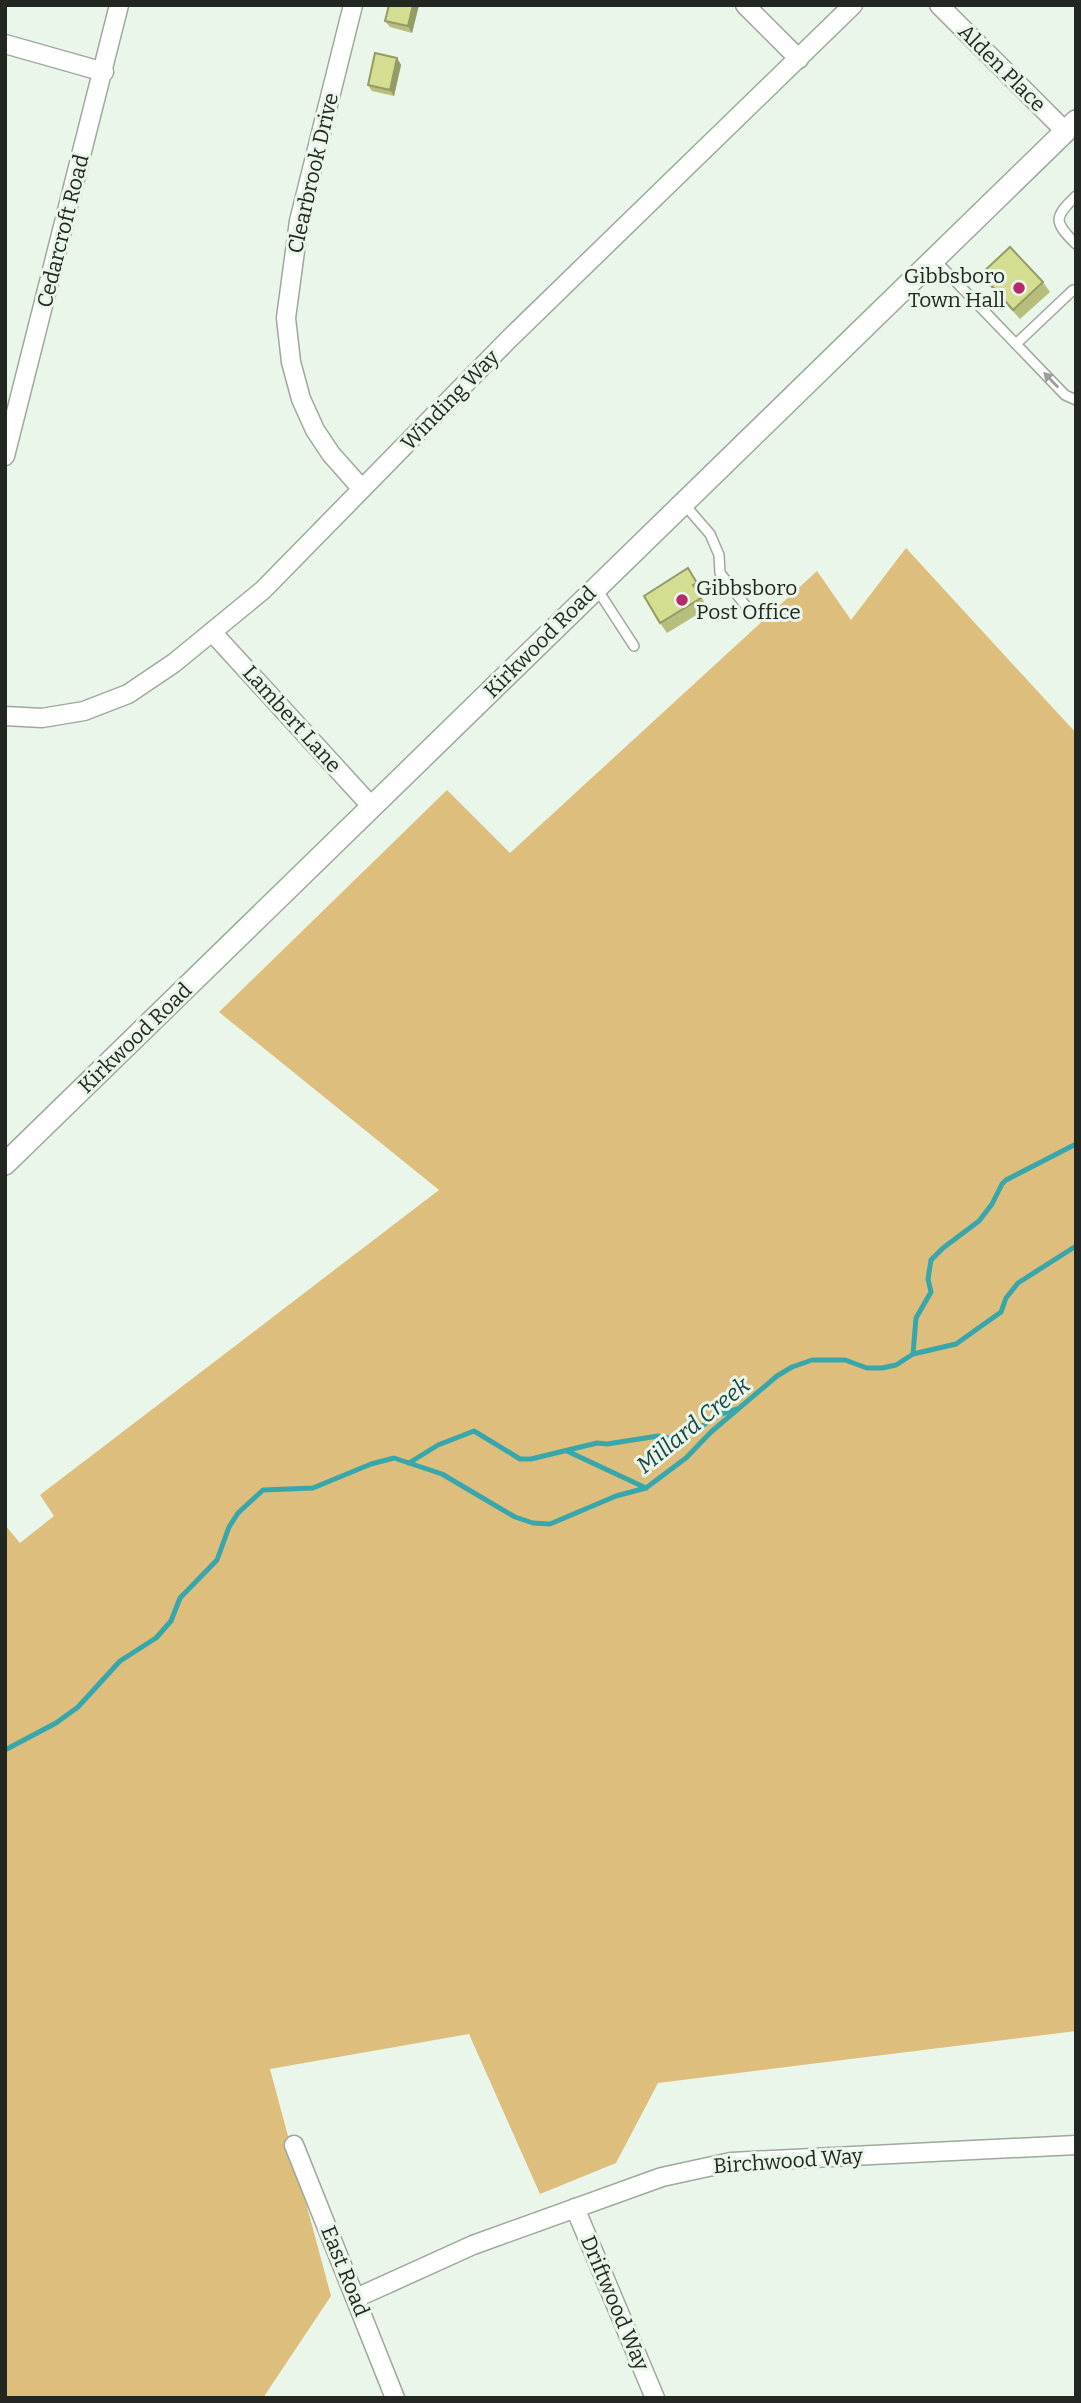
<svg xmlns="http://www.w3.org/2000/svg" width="1081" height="2403" viewBox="0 0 1081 2403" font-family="Bitter,serif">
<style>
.green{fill:#debe7c}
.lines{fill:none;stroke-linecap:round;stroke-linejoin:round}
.stream{stroke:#38a7ac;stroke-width:5}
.service-casing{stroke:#9ea89c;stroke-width:12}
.minor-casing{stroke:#9ea89c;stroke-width:21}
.tertiary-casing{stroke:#9ea89c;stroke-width:24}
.service{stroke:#fff;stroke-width:9}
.minor{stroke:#fff;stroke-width:18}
.tertiary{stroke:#fff;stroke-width:21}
.wall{fill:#b7be7d}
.shaded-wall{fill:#959b66}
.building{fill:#d5dd91;stroke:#959b66;stroke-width:2}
.oneway{fill:#9c9e9c}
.poi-dot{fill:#b52c6a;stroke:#eaf6e9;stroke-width:2.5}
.labels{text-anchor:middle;stroke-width:6;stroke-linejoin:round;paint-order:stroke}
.street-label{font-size:21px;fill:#232722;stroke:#eaf6e9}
.poi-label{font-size:21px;fill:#232722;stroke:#eaf6e9;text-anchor:end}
.water-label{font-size:23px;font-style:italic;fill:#164648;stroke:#eaf6e9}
</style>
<rect width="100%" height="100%" fill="#eaf6e9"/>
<polygon class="green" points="906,548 1076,733 1076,2031 658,2083 616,2163 540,2194 469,2034 270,2069 331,2296 263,2398 5,2398 5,1525 20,1543 54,1516 40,1495 439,1190 219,1012 447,790 510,853 817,571 851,620"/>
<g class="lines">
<g class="stream">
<polyline points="913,1354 916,1318 931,1292 928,1279 931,1260 943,1248 979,1221 992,1204 1002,1184 1006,1180 1076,1144"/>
<polyline points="567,1451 646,1488"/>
<polyline points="409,1463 438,1445 474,1431 520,1459 531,1459 597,1443 607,1444 658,1436 674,1439 695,1431 718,1415 737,1409"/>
<polyline points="5,1750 56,1723 78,1707 120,1661 156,1638 171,1621 180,1598 217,1560 229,1527 238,1513 263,1490 313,1488 371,1464 394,1458 442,1474 515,1517 533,1523 550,1524 616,1496 646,1488 686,1458 711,1432 777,1376 792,1367 812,1360 845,1360 867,1368 882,1368 896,1365 913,1354 956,1344 1001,1312 1006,1298 1018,1283 1076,1246"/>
</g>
<g class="service-casing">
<g id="service">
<path d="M1076,196C1053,218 1054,222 1076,244"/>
<polyline points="935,260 1065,395 1076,400"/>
<polyline points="1016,344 1073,290"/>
<polyline points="684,504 710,534 719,555 720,573 745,605"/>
<polyline points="597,589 634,646"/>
</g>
</g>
<g class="minor-casing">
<g id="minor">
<polyline points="353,5 299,221 286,318 291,362 301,399 315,430 331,454 362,489"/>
<polyline points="745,5 799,59"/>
<polyline points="939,5 1065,131"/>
<polyline points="5,44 104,72"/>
<polyline points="5,456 119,5"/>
<polyline points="212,632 372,807"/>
<polyline points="5,716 42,718 84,711 128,694 174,663 263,590 509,339 853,5"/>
<polyline points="294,2145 395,2398"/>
<polyline points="575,2208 655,2398"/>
<polyline points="356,2298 473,2245 662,2177 731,2162 1076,2145"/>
</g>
</g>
<g class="tertiary-casing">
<polyline id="tertiary" points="5,1164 1076,121"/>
</g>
<use href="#service" class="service"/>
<use href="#minor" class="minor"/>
<use href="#tertiary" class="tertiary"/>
</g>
<g class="wall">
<polygon points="389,5 419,5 412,33 390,27 385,21"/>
<polygon points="397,58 401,65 394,96 372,91 368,85"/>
<polygon points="981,274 1043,282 1050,292 1020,319 988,284"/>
<polygon points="688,568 704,592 700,595 708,608 667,633 660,623"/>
</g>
<g class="shaded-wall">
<polygon points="413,5 419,5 412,33 408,26"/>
<polygon points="397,58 401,65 394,96 390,90"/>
</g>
<g class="building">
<polygon points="389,5 413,5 408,26 385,21"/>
<polygon points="375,53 397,58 390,90 368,85"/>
<polygon points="1010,247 1043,282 1013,310 981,274"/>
<polygon points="688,568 697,583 693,585 701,598 660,623 644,596"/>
</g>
<defs><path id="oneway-solid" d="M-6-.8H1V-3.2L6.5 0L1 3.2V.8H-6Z" transform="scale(1.75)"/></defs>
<use class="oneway" href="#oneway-solid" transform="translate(1051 380) rotate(-134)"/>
<g class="poi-dot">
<circle cx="1019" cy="288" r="7"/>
<circle cx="682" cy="600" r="7"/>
</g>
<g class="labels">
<g class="street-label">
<text transform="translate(1002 68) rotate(45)" y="7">Alden Place</text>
<text transform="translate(313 173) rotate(-77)" y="7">Clearbrook Drive</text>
<text transform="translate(63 231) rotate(-76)" y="7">Cedarcroft Road</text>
<text transform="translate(450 400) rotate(-46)" y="7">Winding Way</text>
<text transform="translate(540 642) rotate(-45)" y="7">Kirkwood Road</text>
<text transform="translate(292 719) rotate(48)" y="7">Lambert Lane</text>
<text transform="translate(135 1038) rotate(-44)" y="7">Kirkwood Road</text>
<text transform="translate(788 2161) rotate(-4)" y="7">Birchwood Way</text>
<text transform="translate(345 2271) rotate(68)" y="7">East Road</text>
<text transform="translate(615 2303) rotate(67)" y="7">Driftwood Way</text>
</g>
<g class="poi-label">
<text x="1005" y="283">Gibbsboro<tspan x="1005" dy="24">Town Hall</tspan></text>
<text x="696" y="595" text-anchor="start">Gibbsboro<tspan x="696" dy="24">Post Office</tspan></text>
</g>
<g class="water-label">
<text transform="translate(693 1425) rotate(-39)" y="8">Millard Creek</text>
</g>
</g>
<rect width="1081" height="2403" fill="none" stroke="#232722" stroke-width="14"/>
</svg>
